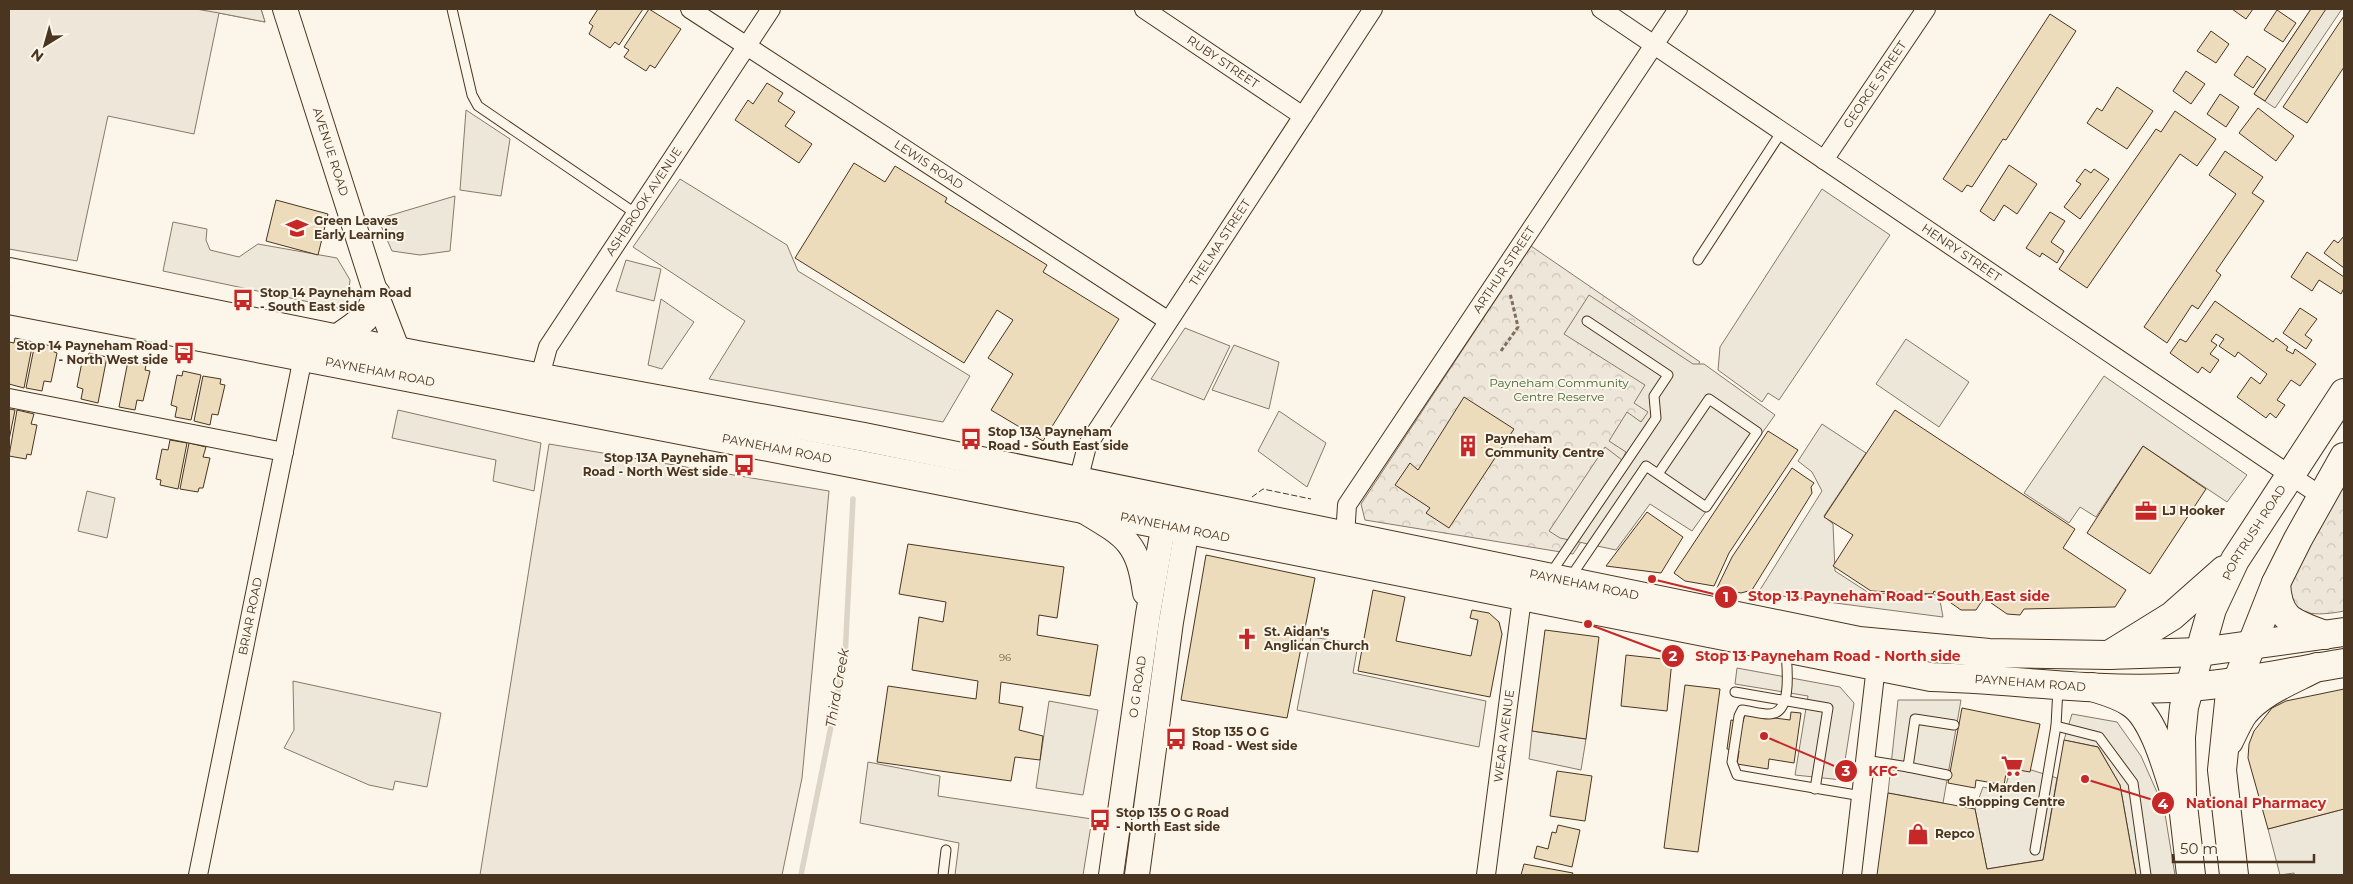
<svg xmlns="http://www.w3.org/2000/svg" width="2353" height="884" viewBox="0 0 2353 884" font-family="Montserrat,sans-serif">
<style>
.grass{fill:#ede6d9;stroke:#887966}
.park{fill:url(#park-crowns);stroke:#887966}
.parking{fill:#ede7d9;stroke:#887966}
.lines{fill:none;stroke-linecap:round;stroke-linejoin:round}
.stream{stroke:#dcd4c6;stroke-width:5.5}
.building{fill:#ecdcbc;stroke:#4a3520}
.lane-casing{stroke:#4a3520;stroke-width:11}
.street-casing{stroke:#4a3520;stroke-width:20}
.secondary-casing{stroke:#4a3520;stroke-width:26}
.primary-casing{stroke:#4a3520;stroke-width:30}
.highway-casing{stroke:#4a3520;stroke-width:30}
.path{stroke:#7f6f5c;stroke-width:3;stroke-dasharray:4 2.5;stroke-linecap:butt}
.lane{stroke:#fbf6e9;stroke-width:9}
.street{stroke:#fbf6e9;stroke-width:18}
.secondary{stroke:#fbf6e9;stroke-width:24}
.primary{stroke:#fbf6e9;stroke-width:28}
.highway{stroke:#fbf6e9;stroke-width:28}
.fence{stroke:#4a3520;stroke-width:1;stroke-dasharray:6 2.5;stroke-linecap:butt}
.labels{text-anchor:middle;stroke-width:4;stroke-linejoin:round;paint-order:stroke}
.number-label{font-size:10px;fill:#725f47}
.street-label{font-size:12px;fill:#4a3520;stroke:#fbf6e9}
.poi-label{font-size:12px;font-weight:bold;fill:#4a3520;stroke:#fbf6e9;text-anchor:start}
.park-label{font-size:12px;fill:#436837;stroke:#fbf6e9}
.water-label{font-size:14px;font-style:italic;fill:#4a3520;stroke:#fbf6e9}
.leader{fill:none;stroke:#c62828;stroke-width:2}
.callout-dot{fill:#c62828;stroke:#fbf6e9;stroke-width:2}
.mark-label{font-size:15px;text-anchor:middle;font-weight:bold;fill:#fff}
.callout-label{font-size:14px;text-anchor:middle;font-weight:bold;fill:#c62828;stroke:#fbf6e9;stroke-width:4;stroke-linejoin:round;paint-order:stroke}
</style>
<defs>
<pattern id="park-crowns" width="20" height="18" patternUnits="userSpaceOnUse" patternTransform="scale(1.25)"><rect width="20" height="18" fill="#ede6d9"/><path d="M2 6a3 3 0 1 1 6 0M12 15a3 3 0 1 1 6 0" fill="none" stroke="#cdc6ba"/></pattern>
</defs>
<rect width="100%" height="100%" fill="#fbf6e9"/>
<g class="grass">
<polygon points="9,9 261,9 265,22 219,13 194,134 108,116 77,261 9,249"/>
<polygon points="549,444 829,491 802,778 782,875 480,875"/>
</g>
<g class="park">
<polygon points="1531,246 1700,362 1573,554 1365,520 1361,504"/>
<path d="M2344,485V611C2329,614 2301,618 2291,603C2289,599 2288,592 2287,587Z"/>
</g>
<g class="parking">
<polygon points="196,9 261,9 265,22 219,13"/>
<polygon points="2311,9 2342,9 2275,108 2254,94"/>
<polygon points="466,110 510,139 501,196 460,190"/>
<polygon points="680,179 787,245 798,271 970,376 943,422 709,379 745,321 633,247"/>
<polygon points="1822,189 1890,235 1779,400 1768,393 1762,402 1718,370 1720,347"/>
<polygon points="455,196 450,251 420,255 392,251 378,219"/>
<polygon points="173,222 207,229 206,240 210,250 239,257 258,244 337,258 350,280 347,310 163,271"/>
<polygon points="626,260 661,269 654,301 616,291"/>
<polygon points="1589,295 1693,364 1704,364 1775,415 1692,531 1650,504 1616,550 1560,538 1549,531 1605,447 1622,460 1626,452 1609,441 1627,412 1641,422 1648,412 1634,403 1645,385 1564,334"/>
<polygon points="661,299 694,322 662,369 648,365"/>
<polygon points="1185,328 1230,346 1204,400 1151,379"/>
<polygon points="1906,339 1969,382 1939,427 1876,384"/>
<polygon points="1234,345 1279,362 1269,409 1212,390"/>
<polygon points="2104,376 2247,475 2227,502 2143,446 2096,517 2080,507 2069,523 2024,493"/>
<polygon points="398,410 541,443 534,491 493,481 496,460 392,438"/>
<polygon points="1279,411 1326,443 1307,487 1258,451"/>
<polygon points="1822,424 1866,453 1824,516 1833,524 1835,571 1869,593 1939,595 1943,617 1758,593 1822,491 1812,472 1798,461"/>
<polygon points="87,491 115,498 107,538 78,531"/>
<polygon points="1311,637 1358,644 1353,673 1486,701 1479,747 1297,710"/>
<polygon points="1737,668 1840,687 1854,703 1842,780 1795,775 1808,696 1735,684"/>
<polygon points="293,681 441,713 427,787 395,781 393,790 369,785 284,748 294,730"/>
<polygon points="1898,700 1961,700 1943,803 1888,793"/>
<polygon points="1049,701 1098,710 1083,795 1036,788"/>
<polygon points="2072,714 2117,722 2141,756 2164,808 2175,875 2136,875 2120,785 2098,747 2064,740"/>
<polygon points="1532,731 1586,739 1581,770 1529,759"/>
<polygon points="868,762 940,776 938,796 1092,819 1083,875 955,875 959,843 860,823"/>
<polygon points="2012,764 2057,778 2043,860 1987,869 1975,809 1983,787 2004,792"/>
<polygon points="2344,809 2344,875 2295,875 2294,873 2280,875 2268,829"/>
</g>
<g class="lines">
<polyline class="stream" points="801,875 845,657 853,499"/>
</g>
<g class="building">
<polygon points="598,9 643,9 619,45 615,42 610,48 589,34 593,26 589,23"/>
<polygon points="649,9 681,29 655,68 650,65 646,71 624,57 629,50 624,47"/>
<polygon points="2232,9 2253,9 2246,19"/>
<polygon points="2311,9 2326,9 2265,101 2254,94"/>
<polygon points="2277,10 2296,23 2283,42 2264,30"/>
<polygon points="2050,14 2076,31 2006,140 2003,139 1972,187 1967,185 1962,192 1943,179"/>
<polygon points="2344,16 2344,67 2307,123 2283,107"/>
<polygon points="2211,31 2229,44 2216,63 2197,51"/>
<polygon points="2247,56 2266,69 2253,88 2234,75"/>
<polygon points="2186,71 2205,84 2191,104 2173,91"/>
<polygon points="767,83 783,93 778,101 795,112 785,126 812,144 799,163 735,120 748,100 753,104"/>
<polygon points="2117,87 2153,111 2127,149 2087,123 2097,108 2102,111"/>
<polygon points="2220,94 2239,107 2226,127 2207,114"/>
<polygon points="2258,108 2294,136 2276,161 2239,133"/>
<polygon points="2175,111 2216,139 2197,166 2180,154 2087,288 2059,269 2156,129 2161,132"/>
<polygon points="2225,151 2263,177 2252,193 2264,201 2216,271 2221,275 2198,309 2192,305 2167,343 2144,327 2236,194 2209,175"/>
<polygon points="854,163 885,182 895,166 947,198 945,202 1047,265 1043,272 1119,319 1043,441 991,410 1013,374 988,358 1013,320 997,310 964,363 795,258"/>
<polygon points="2009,165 2037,184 2017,214 2004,205 1994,221 1980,211"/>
<polygon points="2085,169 2091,173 2094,169 2109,179 2080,219 2064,207 2081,184 2076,181"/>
<polygon points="276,200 328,214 318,255 266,241"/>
<polygon points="2050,212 2065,221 2051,242 2064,251 2057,263 2042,253 2040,257 2026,248"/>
<polygon points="2344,236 2344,268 2324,253 2334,240 2338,243"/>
<polygon points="2307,252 2344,277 2344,288 2341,294 2319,280 2312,291 2291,277"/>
<polygon points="2215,301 2273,342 2276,338 2288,347 2286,350 2293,354 2295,349 2316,364 2300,386 2291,380 2277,400 2285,405 2276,418 2270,413 2266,418 2237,397 2251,377 2260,384 2267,374 2238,352 2235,357 2219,346 2224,339 2216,334 2211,341 2217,345 2210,354 2219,360 2210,373 2202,367 2198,373 2170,353 2180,339 2186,342"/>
<polygon points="2300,308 2317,319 2305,335 2312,340 2306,349 2283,333"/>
<polygon points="15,338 33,342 24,388 9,384 9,342 14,343"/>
<polygon points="35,343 53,346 52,351 57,353 51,382 44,381 42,391 26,388"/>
<polygon points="89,353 107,357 98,403 81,399 83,389 77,387 83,357 88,359"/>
<polygon points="128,361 146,365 145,370 150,371 143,401 137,400 135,410 119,407"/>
<polygon points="183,371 201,375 191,420 175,417 177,407 171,405 177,375 182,376"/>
<polygon points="203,376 221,379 220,384 225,385 218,415 212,414 210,425 194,421"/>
<polygon points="1464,397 1514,429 1449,528 1426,513 1430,508 1395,485 1410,463 1418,470"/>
<polygon points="9,409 15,410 9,440"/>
<polygon points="17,410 34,414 31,424 37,425 31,455 27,454 26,459 9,456"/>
<polygon points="1895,410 2075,529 2063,548 2126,590 2115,607 2024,609 2020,615 2007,614 1984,598 1976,610 1961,610 1934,591 1933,594 1871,591 1833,566 1853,535 1824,517"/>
<polygon points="1768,431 1798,450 1729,553 1714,586 1685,581 1674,573"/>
<polygon points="170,440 187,443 178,489 160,485 161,480 156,479 162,449 168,450"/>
<polygon points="189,443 206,447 203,457 210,458 203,488 199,488 198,492 180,489"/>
<polygon points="2143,446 2206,489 2150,574 2087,533"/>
<polygon points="1792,468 1814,483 1811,487 1812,493 1752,590 1741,593 1717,588 1732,557"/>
<polygon points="1647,512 1683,537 1661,573 1606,566"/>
<polygon points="908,544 1064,567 1057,618 1039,615 1037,635 1098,645 1090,696 1001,682 999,703 1023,707 1019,730 1043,736 1040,760 1015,757 1011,781 877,762 888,686 976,699 978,681 912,670 919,617 943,622 946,602 899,594"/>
<polygon points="1206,555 1315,578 1287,718 1181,700"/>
<polygon points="1373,590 1405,597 1396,641 1471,656 1478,620 1470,618 1472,610 1489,613 1499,622 1502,634 1490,697 1358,671"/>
<polygon points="1545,630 1599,637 1586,739 1532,731"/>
<polygon points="1626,655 1672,660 1667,711 1621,706"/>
<polygon points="1685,685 1720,689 1698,852 1664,848"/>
<polygon points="2344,689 2344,809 2268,829 2248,758 2249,744 2254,731 2272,708 2286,701"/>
<polygon points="1962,708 2040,724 2030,772 2007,768 2004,785 1976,780 1975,788 1948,783"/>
<polygon points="1791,712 1801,713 1794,763 1769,759 1768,769 1737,764 1739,751 1727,749 1731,720 1743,722 1745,714 1790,720"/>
<polygon points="2064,740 2098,747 2120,785 2136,875 1877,875 1888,793 1975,809 1987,869 2043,860"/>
<polygon points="1557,771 1592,776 1585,821 1550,816"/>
<polygon points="1558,825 1580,830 1572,867 1534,858 1537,846 1548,849 1552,832 1556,833"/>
<polygon points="1524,864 1573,873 1572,875 1521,875"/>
</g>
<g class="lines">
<g class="lane-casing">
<g id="lane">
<polyline points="452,9 472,95 478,106 635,213"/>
<polyline points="1698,260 1782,131"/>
<polyline points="1551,573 1656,418 1654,396 1668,375 1587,321"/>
<polyline points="1570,578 1646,466 1706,507 1757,432 1709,399 1658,474"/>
<path d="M1786,652C1787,668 1793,714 1769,714C1760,714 1751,711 1742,710L1739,716L1732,762L1737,775L1862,796"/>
<polyline points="2058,688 2056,726 2099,737 2133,783 2146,875"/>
<polyline points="1735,692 1828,708 1815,789"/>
<polyline points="1865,760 1908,767 1915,719 1954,725"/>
<polyline points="1908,767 1947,775"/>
<polyline points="2035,850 2056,726"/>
<polyline points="943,875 946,850"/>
</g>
</g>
<g class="street-casing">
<g id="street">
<path id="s1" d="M690,9L1167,320"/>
<path id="s2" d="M1144,9L1303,116"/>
<path id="s3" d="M1601,9L2321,496"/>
<path id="s4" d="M1824,160L1926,9"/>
<path id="s5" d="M541,388L543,365L548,347L771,9"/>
<polyline points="9,398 284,452"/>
<path id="s6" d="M1078,481L1087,446L1373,9"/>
<path id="s7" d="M1345,537L1347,505L1678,9"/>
<path id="s8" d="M198,875L303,357"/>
<path id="s9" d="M1486,875L1522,598"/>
<polyline points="1852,875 1876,666"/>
</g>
</g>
<g class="secondary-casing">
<g id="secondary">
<path id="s10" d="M285,9L376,294L398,351"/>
<path d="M1085,512C1127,537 1138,543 1145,593"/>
<path id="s11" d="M1111,875L1148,614L1167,506"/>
<polyline points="1137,875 1171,622 1190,511"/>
</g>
</g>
<g class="primary-casing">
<g id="primary">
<path id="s12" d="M9,272L417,355L864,437L1859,641L1989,653L2109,655L2200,652L2344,632"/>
<path id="s13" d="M9,300L856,464L1931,677C2011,679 2091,692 2171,688C2229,686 2287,672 2344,663"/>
<path d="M338,338C354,327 374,316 376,294"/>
</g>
</g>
<g class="highway-casing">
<g id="highway">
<path d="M2276,583C2278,621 2293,623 2325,635"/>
<polyline points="2109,655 2172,616 2224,570"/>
<path d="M2092,687C2105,691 2120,695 2131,703C2153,717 2166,765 2174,790"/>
<path d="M2229,741C2234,731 2238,721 2244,713C2262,691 2293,680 2317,667"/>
<path id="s14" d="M2191,875L2182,796L2181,737L2184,707L2212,609L2235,560L2344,393"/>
<polyline points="2234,875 2222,770 2229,702 2276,583 2298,539 2344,457"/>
</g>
</g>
<polyline class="path" points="1501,351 1518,327 1510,293"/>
<use href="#lane" class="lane"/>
<use href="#street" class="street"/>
<use href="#secondary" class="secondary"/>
<use href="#primary" class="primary"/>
<use href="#highway" class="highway"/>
<polyline class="fence" points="1252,497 1263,489 1311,499"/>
</g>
<defs>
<g id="school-bare" transform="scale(1.725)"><path d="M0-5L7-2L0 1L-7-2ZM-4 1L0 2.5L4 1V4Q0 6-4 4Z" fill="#c62828" stroke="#fbf6e9" stroke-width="2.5" paint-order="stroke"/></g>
<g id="bus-bare" transform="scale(1.725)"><path d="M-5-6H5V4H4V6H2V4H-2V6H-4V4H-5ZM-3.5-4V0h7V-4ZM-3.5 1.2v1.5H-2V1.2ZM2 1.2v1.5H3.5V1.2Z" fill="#c62828" stroke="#fbf6e9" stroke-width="2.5" paint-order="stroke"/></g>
<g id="building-bare" transform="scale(1.725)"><path d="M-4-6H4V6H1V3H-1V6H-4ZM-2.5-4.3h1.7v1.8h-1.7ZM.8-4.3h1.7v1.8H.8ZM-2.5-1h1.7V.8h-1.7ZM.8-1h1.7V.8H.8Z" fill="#c62828" stroke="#fbf6e9" stroke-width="2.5" paint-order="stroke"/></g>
<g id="office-bare" transform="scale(1.725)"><path d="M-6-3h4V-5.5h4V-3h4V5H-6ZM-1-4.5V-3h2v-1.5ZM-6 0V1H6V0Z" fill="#c62828" stroke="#fbf6e9" stroke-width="2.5" paint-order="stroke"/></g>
<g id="church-bare" transform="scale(1.725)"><path d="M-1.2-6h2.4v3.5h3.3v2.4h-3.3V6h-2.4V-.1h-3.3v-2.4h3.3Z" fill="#c62828" stroke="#fbf6e9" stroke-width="2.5" paint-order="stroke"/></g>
<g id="supermarket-bare" transform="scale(1.725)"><path d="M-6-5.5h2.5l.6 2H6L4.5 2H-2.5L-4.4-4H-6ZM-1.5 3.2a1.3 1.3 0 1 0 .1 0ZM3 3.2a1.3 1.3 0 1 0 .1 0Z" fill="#c62828" stroke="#fbf6e9" stroke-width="2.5" paint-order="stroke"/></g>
<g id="shop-bare" transform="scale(1.725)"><path d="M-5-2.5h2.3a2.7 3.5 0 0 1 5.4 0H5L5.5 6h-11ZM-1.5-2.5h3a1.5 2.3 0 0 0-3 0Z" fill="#c62828" stroke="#fbf6e9" stroke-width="2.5" paint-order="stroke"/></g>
</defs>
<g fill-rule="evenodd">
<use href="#school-bare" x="297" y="228"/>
<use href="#bus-bare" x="243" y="300"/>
<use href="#bus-bare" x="184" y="353"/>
<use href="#bus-bare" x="971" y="439"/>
<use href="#building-bare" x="1468" y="446"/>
<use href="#bus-bare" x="744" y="465"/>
<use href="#office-bare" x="2146" y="511"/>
<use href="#church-bare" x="1247" y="639"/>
<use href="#bus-bare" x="1176" y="739"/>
<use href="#supermarket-bare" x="2012" y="766"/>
<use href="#bus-bare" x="1100" y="820"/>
<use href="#shop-bare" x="1918" y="834"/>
</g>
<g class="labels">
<g class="number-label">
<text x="1005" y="661">96</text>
</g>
<g class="street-label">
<text dy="4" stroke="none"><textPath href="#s2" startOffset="95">RUBY STREET</textPath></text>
<text dy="4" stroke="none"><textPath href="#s4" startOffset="91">GEORGE STREET</textPath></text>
<text dy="4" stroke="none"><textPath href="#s10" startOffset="150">AVENUE ROAD</textPath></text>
<text dy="4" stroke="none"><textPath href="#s1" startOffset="285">LEWIS ROAD</textPath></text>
<text dy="4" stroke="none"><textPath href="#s5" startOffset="216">ASHBROOK AVENUE</textPath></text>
<text dy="4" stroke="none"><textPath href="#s6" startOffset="279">THELMA STREET</textPath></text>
<text dy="4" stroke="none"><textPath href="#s3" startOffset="435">HENRY STREET</textPath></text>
<text dy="4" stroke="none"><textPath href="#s7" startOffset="315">ARTHUR STREET</textPath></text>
<text dy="4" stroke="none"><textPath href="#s13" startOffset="378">PAYNEHAM ROAD</textPath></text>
<text dy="4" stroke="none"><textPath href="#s13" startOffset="782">PAYNEHAM ROAD</textPath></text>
<text dy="4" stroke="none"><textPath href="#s13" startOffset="1188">PAYNEHAM ROAD</textPath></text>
<text dy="4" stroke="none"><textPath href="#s14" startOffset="358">PORTRUSH ROAD</textPath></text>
<text dy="4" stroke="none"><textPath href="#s12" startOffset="1606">PAYNEHAM ROAD</textPath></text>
<text dy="4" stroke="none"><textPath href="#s8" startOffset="264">BRIAR ROAD</textPath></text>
<text dy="4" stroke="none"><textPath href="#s13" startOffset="2058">PAYNEHAM ROAD</textPath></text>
<text dy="4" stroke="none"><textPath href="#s11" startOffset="190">O G ROAD</textPath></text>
<text dy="4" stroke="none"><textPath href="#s9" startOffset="140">WEAR AVENUE</textPath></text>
</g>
<g class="poi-label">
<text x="314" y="225">Green Leaves<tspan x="314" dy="14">Early Learning</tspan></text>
<text x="260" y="297">Stop 14 Payneham Road<tspan x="260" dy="14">- South East side</tspan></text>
<text x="168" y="350" text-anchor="end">Stop 14 Payneham Road<tspan x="168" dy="14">- North West side</tspan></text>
<text x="988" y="436">Stop 13A Payneham<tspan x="988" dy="14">Road - South East side</tspan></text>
<text x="1485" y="443">Payneham<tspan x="1485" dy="14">Community Centre</tspan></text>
<text x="728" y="462" text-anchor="end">Stop 13A Payneham<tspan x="728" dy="14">Road - North West side</tspan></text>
<text x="2162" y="515">LJ Hooker</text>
<text x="1264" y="636">St. Aidan's<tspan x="1264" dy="14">Anglican Church</tspan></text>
<text x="1192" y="736">Stop 135 O G<tspan x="1192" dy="14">Road - West side</tspan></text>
<text x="2012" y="792" text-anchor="middle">Marden<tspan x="2012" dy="14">Shopping Centre</tspan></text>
<text x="1116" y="817">Stop 135 O G Road<tspan x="1116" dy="14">- North East side</tspan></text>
<text x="1935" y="838">Repco</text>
</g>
<g class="park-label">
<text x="1559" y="387">Payneham Community<tspan x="1559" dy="14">Centre Reserve</tspan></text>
</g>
<g class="water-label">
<text transform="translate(837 688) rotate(-80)" y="5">Third Creek</text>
</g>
</g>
<path class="leader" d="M1652 579L1726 597M1588 624L1673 656M1764 736L1846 771M2085 779L2163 803"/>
<g class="callout-dot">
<circle cx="1652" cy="579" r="5"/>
<circle cx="1588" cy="624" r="5"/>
<circle cx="1764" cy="736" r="5"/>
<circle cx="2085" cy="779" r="5"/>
<circle cx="1726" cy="597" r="12"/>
<circle cx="1673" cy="656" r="12"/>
<circle cx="1846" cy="771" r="12"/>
<circle cx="2163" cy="803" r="12"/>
</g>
<g class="mark-label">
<text x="1726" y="602">1</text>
<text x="1673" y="661">2</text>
<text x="1846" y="776">3</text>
<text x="2163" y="809">4</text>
</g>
<g class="callout-label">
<text x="1899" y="601">Stop 13 Payneham Road - South East side</text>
<text x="1828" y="661">Stop 13 Payneham Road - North side</text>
<text x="1883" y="776">KFC</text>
<text x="2256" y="808">National Pharmacy</text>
</g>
<rect width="2353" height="884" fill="none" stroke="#4a3520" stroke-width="20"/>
<g transform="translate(45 45) rotate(217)" stroke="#fbf6e9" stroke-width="4" paint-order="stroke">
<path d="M0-4L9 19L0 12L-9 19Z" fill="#4a3520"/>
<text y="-8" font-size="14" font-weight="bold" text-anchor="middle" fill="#4a3520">N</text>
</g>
<path d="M2173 854v8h141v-8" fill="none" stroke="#4a3520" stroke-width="2.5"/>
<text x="2180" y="854" font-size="15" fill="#4a3520" stroke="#fbf6e9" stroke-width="4" paint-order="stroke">50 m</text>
</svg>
